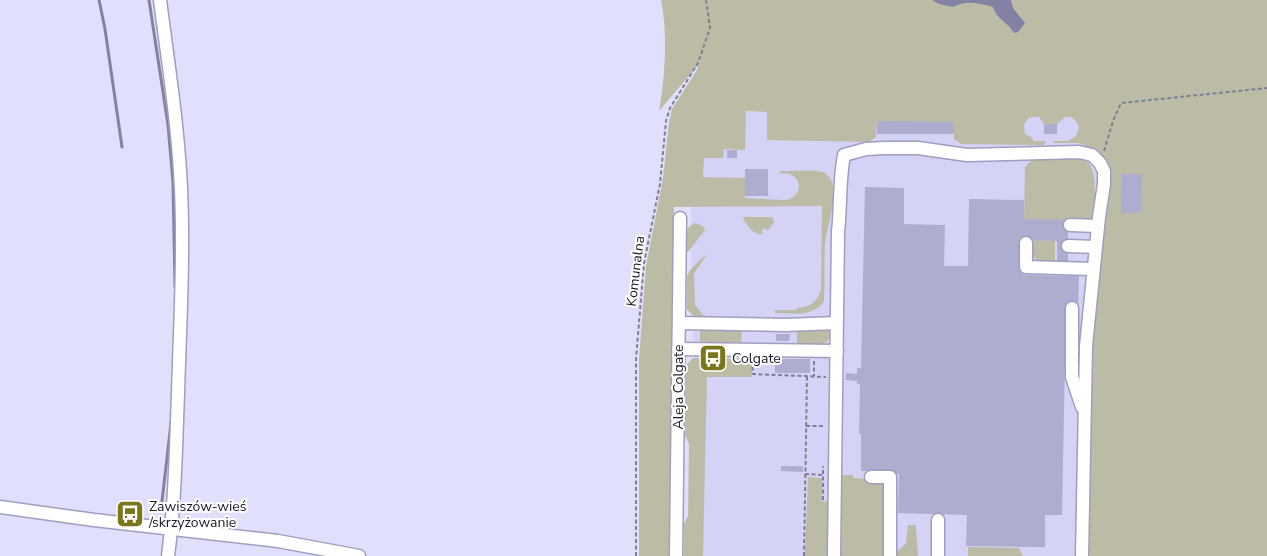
<svg xmlns="http://www.w3.org/2000/svg" width="1267" height="556" viewBox="0 0 1267 556" font-family="'Nunito Sans',sans-serif">
<style>
.built{fill:#d4d3f5}
.green{fill:#bcbca6}
.water{fill:#8382a4}
.lines{fill:none;stroke-linecap:round;stroke-linejoin:round}
.stream{stroke:#8382a4;stroke-width:3}
.building{fill:#adadcf}
.minor-casing{stroke:#9f9ebf;stroke-width:15}
.path{stroke:#7f7f93;stroke-width:2;stroke-dasharray:4 2.5;stroke-linecap:butt}
.minor{stroke:#fff;stroke-width:12}
.labels{text-anchor:middle;stroke-width:4;stroke-linejoin:round;paint-order:stroke}
.street-label{font-size:14px;fill:#191925;stroke:#fff}
.poi-label{font-size:14px;fill:#191925;stroke:#fff;text-anchor:start}
</style>
<rect width="100%" height="100%" fill="#e0e0fc"/>
<polygon class="built" points="1248,85 1267,556 694,556 695,385 691,276 691,104"/>
<g class="green">
<path d="M661,0H1267V556H1090L1087,537L1092,345L1110,170L1105,159L1093,149L1079,143H1054V141H1068L1076,136L1079,128C1077,121 1073,116 1065,117L1057,124H1044L1039,117C1031,116 1027,118 1024,125L1025,134L1033,138V141H1046L1044,145H1041L961,144L954,139V122H877L876,137L869,142L767,140V112L746,111L745,150L724,149L723,158H704L703,177L745,178V198L783,200C807,199 802,168 779,174L781,171C793,172 818,168 826,174C843,186 826,227 825,244C824,263 825,283 824,302C810,318 795,313 775,313V310H796L797,308C810,307 817,302 821,290L822,206L674,207L670,556H639V359L646,266L663,178L669,122L672,109L697,70L698,65L659,111C665,77 668,34 661,0Z"/>
<path d="M1045,157C1081,158 1096,151 1095,195C1095,204 1097,215 1091,222L1024,219L1025,167L1033,159Z"/>
<path d="M744,217H771L773,218L774,223L767,231L766,228L762,230L763,234C752,235 749,227 743,219Z"/>
<path d="M695,223L703,226L705,230L687,253C685,243 683,227 695,223Z"/>
<polygon points="1030,240 1055,241 1055,262 1037,260 1031,254"/>
<polygon points="705,255 706,256 694,273 695,305 703,315 709,317 739,317 739,319 695,317 687,310 687,276 690,270"/>
<polygon points="700,327 742,328 741,344 700,343"/>
<path d="M797,329L828,330L831,335C826,349 810,345 797,346Z"/>
<polygon points="693,358 747,359 752,363 752,377 707,377 703,556 684,556 684,524 688,516 689,444 685,435 686,371 687,364"/>
<path d="M841,475H853V478C864,479 876,478 884,486V556H840Z"/>
<polygon points="808,477 822,478 822,501 829,502 830,556 805,556"/>
<polygon points="908,525 916,525 918,556 893,556 906,543"/>
<polygon points="968,547 1019,548 1023,556 968,556"/>
</g>
<path class="water" d="M932,0H1011L1013,8L1025,23L1018,32L1014,33C1007,21 998,21 993,7C977,3 967,0 953,7L939,4Z"/>
<g class="lines">
<g class="stream">
<polyline points="99,0 105,29 122,147"/>
<polyline points="149,0 168,125 173,182 175,287"/>
<polyline points="161,510 171,423"/>
</g>
</g>
<g class="building">
<polygon points="877,121 954,122 954,134 877,134"/>
<rect x="1044" y="124" width="13" height="10"/>
<rect x="727" y="150" width="10" height="8"/>
<rect x="745" y="169" width="23" height="27"/>
<polygon points="1122,174 1142,174 1141,213 1121,213"/>
<polygon points="865,187 904,188 904,224 945,225 944,266 968,266 969,199 1024,200 1024,219 1068,220 1068,261 1057,261 1057,241 1023,240 1023,275 1079,276 1078,308 1066,308 1062,515 1045,515 1045,547 966,546 967,515 898,513 899,474 868,473 868,471 861,471 861,434 859,433 860,384 857,384 857,381 846,380 846,373 857,374 857,368 861,368"/>
<polygon points="776,334 790,334 789,341 776,341"/>
<rect x="775" y="359" width="35" height="14"/>
<polygon points="781,466 803,466 803,472 781,471"/>
</g>
<g class="lines">
<g class="minor-casing">
<g id="minor">
<path d="M160,0C168,62 178,125 181,188C184,257 180,325 178,393C176,447 175,502 168,556"/>
<polyline points="1070,225 1098,226"/>
<polyline points="1026,243 1026,267 1093,269"/>
<polyline points="1068,246 1096,247"/>
<polyline points="1072,308 1072,377 1082,407"/>
<polyline points="679,323 786,325 836,323"/>
<polyline points="678,349 837,351"/>
<polyline points="871,477 890,477 890,556"/>
<polyline points="0,507 94,520 278,541 359,556"/>
<polyline points="676,556 680,218"/>
<path d="M834,556L838,232C841,206 839,180 844,155L866,149L885,148H918L967,155L1079,152L1092,155L1100,163L1104,171V184L1099,217L1086,346L1082,556"/>
<polyline points="938,556 938,520"/>
</g>
</g>
<g class="path">
<polyline points="1104,151 1113,121 1121,103 1267,88"/>
<polyline points="752,360 753,374 826,377"/>
<polyline points="814,361 814,376"/>
<polyline points="806,426 824,426"/>
<polyline points="805,474 823,475"/>
<polyline points="823,500 823,466"/>
<polyline points="636,556 636,359 644,263 660,184 666,121 670,108 698,63 710,28 706,0"/>
<polyline points="804,556 807,376"/>
</g>
<use href="#minor" class="minor"/>
</g>
<defs>
<g id="bus-square" transform="scale(1.4375)"><rect x="-9" y="-9" width="18" height="18" rx="4" fill="#7b761b" stroke="#fff"/><path d="M-5-6H5V4H4V6H2V4H-2V6H-4V4H-5ZM-3.5-4V0h7V-4ZM-3.5 1.2v1.5H-2V1.2ZM2 1.2v1.5H3.5V1.2Z" fill="#fff"/></g>
</defs>
<g fill-rule="evenodd">
<use href="#bus-square" x="713" y="358"/>
<use href="#bus-square" x="130" y="514"/>
</g>
<g class="labels">
<g class="street-label">
<text transform="translate(635 271) rotate(-83)" y="5">Komunalna</text>
<text transform="translate(678 387) rotate(-90)" y="5">Aleja Colgate</text>
</g>
<g class="poi-label">
<text x="732" y="363">Colgate</text>
<text x="149" y="511">Zawiszów-wieś<tspan x="149" dy="16">/skrzyżowanie</tspan></text>
</g>
</g>
</svg>
